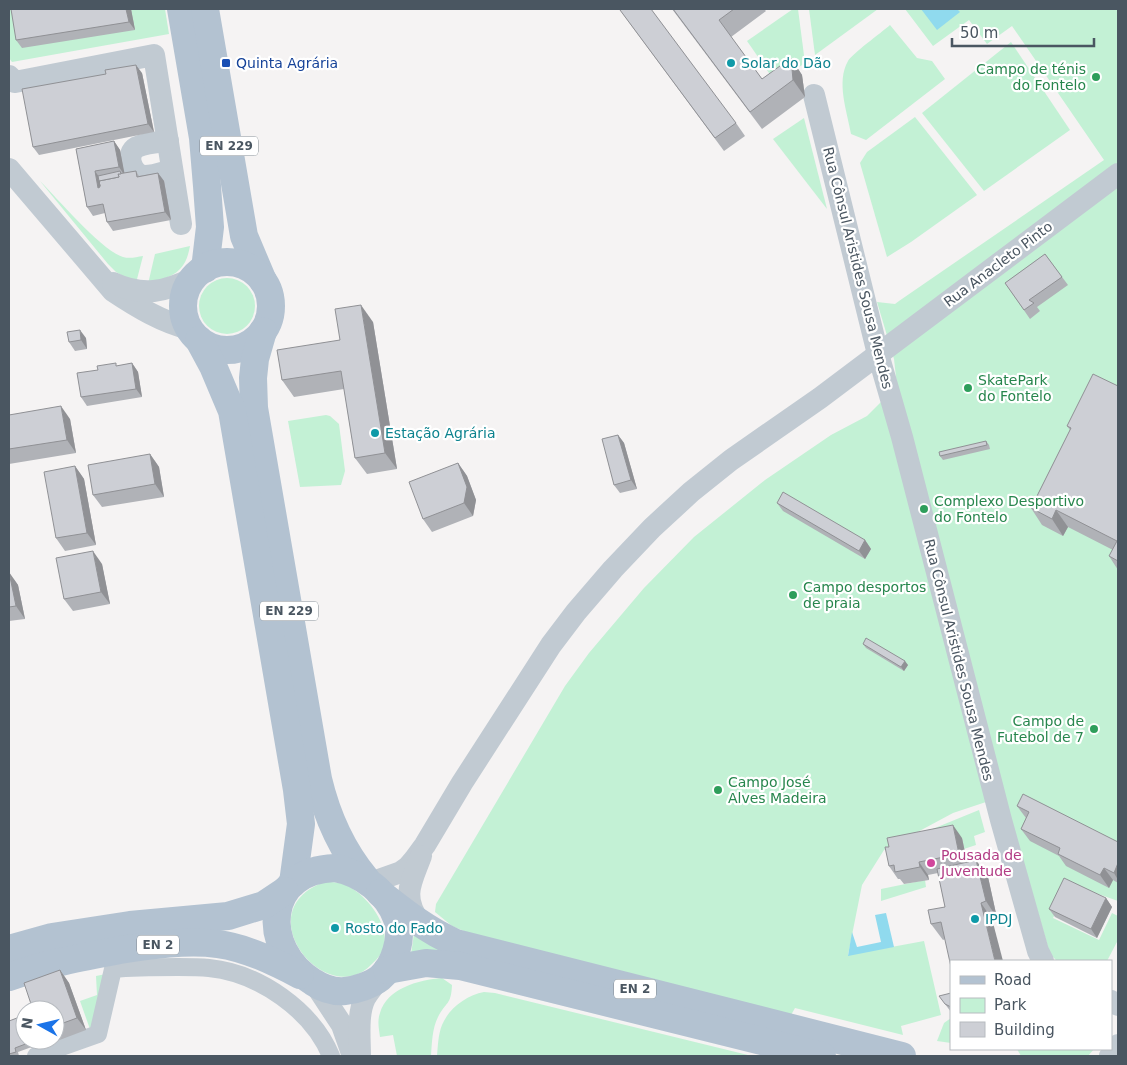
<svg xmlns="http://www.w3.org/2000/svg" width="1127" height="1065" viewBox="0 0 1127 1065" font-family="'DejaVu Sans',sans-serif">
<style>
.green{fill:#c3f1d5}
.water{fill:#90daee}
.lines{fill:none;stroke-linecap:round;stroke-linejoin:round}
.pedestrian{stroke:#c1cad2;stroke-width:18}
.minor{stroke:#c1cad2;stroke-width:22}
.primary{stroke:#b3c2d1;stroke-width:28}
.wall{fill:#b0b2b7}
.shaded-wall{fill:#909195}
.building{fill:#cdcfd5;stroke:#909195}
.transit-dot{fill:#1a4fb4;stroke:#fff;stroke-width:2}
.culture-dot{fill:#0f9aa8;stroke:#fff;stroke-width:2}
.leisure-dot{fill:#2e9e5b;stroke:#fff;stroke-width:2}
.hotel-dot{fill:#d1479c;stroke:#fff;stroke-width:2}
.labels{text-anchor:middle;stroke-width:4.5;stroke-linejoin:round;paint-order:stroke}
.shield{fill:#fff;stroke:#808990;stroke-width:1}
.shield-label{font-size:12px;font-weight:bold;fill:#4a5661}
.transit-label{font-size:14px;fill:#164399;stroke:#fff;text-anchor:start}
.culture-label{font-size:14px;fill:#0d838f;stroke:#fff;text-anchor:start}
.leisure-label{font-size:14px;fill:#27864d;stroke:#fff;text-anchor:start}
.street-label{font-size:14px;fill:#4a5661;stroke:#fff}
.hotel-label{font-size:14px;fill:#b23c85;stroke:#fff;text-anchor:start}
</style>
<rect width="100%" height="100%" fill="#f5f3f3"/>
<g class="green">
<polygon points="9,9 165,9 169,34 12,62 9,58"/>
<polygon points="793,9 798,9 805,63 776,83 747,41"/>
<polygon points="809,9 878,9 815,55"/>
<polygon points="905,9 1118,9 1118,901 1070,884 1053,918 1099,940 1112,913 1118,916 1118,940 1107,961 1057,961 1050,954 1004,796 953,813 884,850 862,885 848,955 924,941 941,1015 901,1026 903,1035 795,1008 791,1015 478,937 452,926 435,912 436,904 565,686 589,653 644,588 694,537 765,480 831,435 867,416 897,386 894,359 877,302 895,304 899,301 1104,160 1012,26 987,44 969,20 933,46"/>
<path d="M890,25L917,58L932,61L945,79L866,140L851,134C847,111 836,82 848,61C853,53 881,33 890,25Z"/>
<polygon points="1011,42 1070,130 984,191 922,113"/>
<polygon points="915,117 977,195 911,242 887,257 860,163 867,152"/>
<polygon points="804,118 827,209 773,139"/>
<path d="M40,181C58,199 101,250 123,257C130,259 136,257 143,256L136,283L116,272L108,264Z"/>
<path d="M190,246C185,274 172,276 148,284L155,254Z"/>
<circle cx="227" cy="306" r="28"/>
<polygon points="326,415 330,416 339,424 345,471 341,485 300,487 288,421"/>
<polygon points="979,810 985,832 974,836 976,845 964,849 962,838 914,839 930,830"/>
<polygon points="925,880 926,887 881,901 881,889"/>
<path d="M324,882C333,882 342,882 350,887C372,900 399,937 376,960C370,966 365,971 358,974C313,993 252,909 324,882Z"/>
<polygon points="414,934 459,953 411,954"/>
<polygon points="111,973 91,1032 80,1001 97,995 96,976"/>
<path d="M442,978L452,985C451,1006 446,1001 438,1017C432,1029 432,1043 431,1056H397L393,1035L380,1037C379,1029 377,1021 380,1013C387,988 419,980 442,978Z"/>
<path d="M484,992L495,993L752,1056H437C438,1046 438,1035 442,1025C449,1008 467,995 484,992Z"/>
<polygon points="951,1018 951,1043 937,1041 944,1023"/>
<polygon points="1017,1049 1094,1049 1088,1056 1021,1056"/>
</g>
<g class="water">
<polygon points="921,9 957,9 960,12 937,30"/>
<polygon points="886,913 894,947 848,956 852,932 857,947 881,942 875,915"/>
</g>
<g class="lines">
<path class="pedestrian" d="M36,1056L98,1034L113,969C135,967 156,967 178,967C188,967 199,967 209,968C259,973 312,1010 331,1056"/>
<g class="minor">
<polyline points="9,76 15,82 154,55 181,224"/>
<polyline points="814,95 878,354 902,437 1001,820 1038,951 1043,961"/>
<path d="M168,141C159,142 145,143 137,147C124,154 132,176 145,176C154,176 164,172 172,170"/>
<path d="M9,169L113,291C137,307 162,322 190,329"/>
<path d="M113,283C143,297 165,292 193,278"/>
<polyline points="370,883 401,872 408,867 414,860 425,845 462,783 551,645 576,612 613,569 652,528 691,492 731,460 820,398 1118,174"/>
<path d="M420,923C401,896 411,883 421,856"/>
<polyline points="315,984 342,1025 353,1056"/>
<polyline points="1111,1001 1118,1005"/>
<path d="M360,1056C360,1038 357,1014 365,998C369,991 375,985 379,978"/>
<polyline points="1110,1056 1118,1045"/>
</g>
<g class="primary">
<polyline points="181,9 203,138 207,186 210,227 205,269"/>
<polyline points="205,9 244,236 263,281"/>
<circle cx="227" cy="306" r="44"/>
<path d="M263,331L255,359L253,378L254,408L318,779C327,817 341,849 366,879"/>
<polyline points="199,340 213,366 232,411 297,790 301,824 293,883"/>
<path d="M335,868C362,873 388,893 397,919C403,938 395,965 380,978C371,985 356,990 345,991C333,992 322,988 313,982C259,948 264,870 335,868Z"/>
<path d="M380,893C404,912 428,931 456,943L902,1056"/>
<polyline points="9,949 52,937 130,925 228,916 264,905 285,891"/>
<polyline points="387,970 426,963 460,966 822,1056"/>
<path d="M9,977C45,964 82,957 120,950C152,945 186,940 218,944C247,948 275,962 300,975"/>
</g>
</g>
<g class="wall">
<polygon points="131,9 135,30 22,48 16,40"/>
<polygon points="672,9 764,9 766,11 731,37 762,79 791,58 802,75 805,97 762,129"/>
<polygon points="620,10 736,123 745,136 724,151"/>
<polygon points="142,73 154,132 39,155 33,147"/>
<polygon points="114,141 120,150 124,173 136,171 139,176 158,173 164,181 171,220 113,231 107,222 105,213 93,216 87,207 76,149"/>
<polygon points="1045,254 1068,285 1037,307 1040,311 1030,319 1005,283"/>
<polygon points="373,322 397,469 367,474 355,458 344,389 294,397 282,380 340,340"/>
<polygon points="86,338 87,349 75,351 69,342"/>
<polygon points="132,363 138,372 142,397 87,406 81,397 98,370"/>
<polygon points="1118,386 1118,570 1109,556 1113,550 1068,527 1063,536 1042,525 1031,508 1070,430 1067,426"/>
<polygon points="9,415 70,419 76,453 9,464"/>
<polygon points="618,435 624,443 637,489 620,493 614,485"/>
<polygon points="986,441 989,445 990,449 943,460 940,456"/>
<polygon points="150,454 159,467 164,497 102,507 93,495"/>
<polygon points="458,463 467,476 476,500 473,516 432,532 423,519"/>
<polygon points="75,466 84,479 96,545 65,551 56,538"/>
<polygon points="777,503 865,540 871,549 865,559 783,511"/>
<polygon points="102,564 110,604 73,611 64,599"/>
<polygon points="9,573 18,585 25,619 9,621"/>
<polygon points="863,644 908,665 904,671 866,648"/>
<polygon points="1017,806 1118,842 1118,883 1113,880 1109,888 1066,866 1059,856 1030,841 1021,829 1026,818"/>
<polygon points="962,838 967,862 988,877 997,918 992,919 943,940 931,924 945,907 938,873 928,875 929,880 904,884 900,879 898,879 889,866"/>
<polygon points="1106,898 1112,907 1097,938 1055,917 1049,909"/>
<polygon points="60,970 69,983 86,1030 49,1044 48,1041 18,1052 19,1056 9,1056 9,1021 25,1040 55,1040 55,1010"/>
<polygon points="951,993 951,1012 945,1004"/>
</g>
<g class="shaded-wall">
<polygon points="126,9 131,9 135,30 129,22"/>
<polygon points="791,58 802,75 805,97 793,80"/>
<polygon points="136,65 142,73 154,132 148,124"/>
<polygon points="114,141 120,150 125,176 119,167"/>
<polygon points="95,171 101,180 103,190 98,188"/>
<polygon points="158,173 164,181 171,220 165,212"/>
<polygon points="361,305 373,322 397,469 385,453"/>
<polygon points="80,330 86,338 87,349 81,340"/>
<polygon points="132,363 138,372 142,397 136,389"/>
<polygon points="61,406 70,419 76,453 67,440"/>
<polygon points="618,435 624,443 637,489 631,480"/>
<polygon points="150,454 159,467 164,497 155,484"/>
<polygon points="458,463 467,476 476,500 473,516 464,503"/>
<polygon points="75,466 84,479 96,545 87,533"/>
<polygon points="1056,510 1068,527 1063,536 1052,519"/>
<polygon points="865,540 871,549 865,559 859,551"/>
<polygon points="93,551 102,564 110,604 101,592"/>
<polygon points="9,572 18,585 25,619 16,606"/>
<polygon points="905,661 908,665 904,671 901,667"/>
<polygon points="953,825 962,838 968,867 959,854"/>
<polygon points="976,860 988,877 997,918 986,901"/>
<polygon points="919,862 928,875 929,880 920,867"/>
<polygon points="1118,863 1118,880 1114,873"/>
<polygon points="1104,868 1113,880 1109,888 1100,875"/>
<polygon points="1106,898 1112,907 1097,938 1091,929"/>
<polygon points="981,903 992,919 1003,961 995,961"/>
<polygon points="60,970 69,983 86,1030 77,1018"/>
</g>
<g class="building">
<polygon points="11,9 126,9 129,22 16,40"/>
<polygon points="622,9 651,9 736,123 715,138 620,10"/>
<polygon points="673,9 734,9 719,20 762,79 791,58 793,80 750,112"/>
<polygon points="136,65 148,124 33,147 22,89 106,74 105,70"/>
<polygon points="114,141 119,167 95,171 98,188 100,187 99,181 119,177 118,174 136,171 137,177 158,173 165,212 107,222 103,204 87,207 76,149"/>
<polygon points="120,171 121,174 118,174 119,177 99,181 100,186 98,176"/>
<polygon points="1045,254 1062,277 1029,300 1034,303 1024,310 1005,283"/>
<polygon points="361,305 385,453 355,458 341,371 282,380 277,350 340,340 335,309"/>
<polygon points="80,330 81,340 69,342 67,332"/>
<polygon points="116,363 116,366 132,363 136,389 81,397 77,373 98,370 97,366"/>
<polygon points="1093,374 1118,386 1118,561 1109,556 1117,541 1056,510 1052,519 1031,508 1071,428 1067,426"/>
<polygon points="61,406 67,440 9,449 9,415"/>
<polygon points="618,435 631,480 614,485 602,439"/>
<polygon points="986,441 987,445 940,456 939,452"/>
<polygon points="150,454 155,484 93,495 88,465"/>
<polygon points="458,463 467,487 464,503 423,519 409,482"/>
<polygon points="75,466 87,533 56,538 44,472"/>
<polygon points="783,492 865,540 859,551 777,503"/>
<polygon points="93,551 101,592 64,599 56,558"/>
<polygon points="9,572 16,606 9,607"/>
<polygon points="866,638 905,661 901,667 863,644"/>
<polygon points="1023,794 1118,842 1118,863 1114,873 1104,868 1100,875 1058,854 1060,848 1021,829 1029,812 1017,806"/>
<polygon points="953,825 959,854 919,862 920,867 895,872 894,865 889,866 885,847 889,847 887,838"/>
<polygon points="976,860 986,901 981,903 995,961 951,961 951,967 941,922 931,924 928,910 945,907 937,869"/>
<polygon points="1064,878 1106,898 1091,929 1049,909"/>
<polygon points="60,970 77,1018 55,1026 55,1010 33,1010 24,983"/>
<polygon points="951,993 951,1007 945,1004 939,996"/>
<polygon points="25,1015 25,1040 36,1040 15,1048 16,1052 9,1054 9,1021"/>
</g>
<rect class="transit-dot" x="221" y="58" width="10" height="10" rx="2.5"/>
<g class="culture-dot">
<circle cx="731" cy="63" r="5"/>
<circle cx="375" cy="433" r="5"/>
<circle cx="975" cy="919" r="5"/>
<circle cx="335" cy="928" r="5"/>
</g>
<g class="leisure-dot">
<circle cx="1096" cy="77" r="5"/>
<circle cx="968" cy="388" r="5"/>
<circle cx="924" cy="509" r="5"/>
<circle cx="793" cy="595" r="5"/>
<circle cx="1094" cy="729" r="5"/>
<circle cx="718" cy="790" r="5"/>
</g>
<circle class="hotel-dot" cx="931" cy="863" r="5"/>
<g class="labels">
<g class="shield">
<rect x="200" y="136.5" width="58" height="19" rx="4"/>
<rect x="260" y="601.5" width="58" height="19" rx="4"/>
<rect x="137" y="935.5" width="42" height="19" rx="4"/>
<rect x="614" y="979.5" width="42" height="19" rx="4"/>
</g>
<g class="shield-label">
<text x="229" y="150">EN 229</text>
<text x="289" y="615">EN 229</text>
<text x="158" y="949">EN 2</text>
<text x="635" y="993">EN 2</text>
</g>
<g class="transit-label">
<text x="236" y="68">Quinta Agrária</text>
</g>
<g class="culture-label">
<text x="741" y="68">Solar do Dão</text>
<text x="385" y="438">Estação Agrária</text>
<text x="985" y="924">IPDJ</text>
<text x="345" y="933">Rosto do Fado</text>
</g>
<g class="leisure-label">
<text x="1086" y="74" text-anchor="end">Campo de ténis<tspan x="1086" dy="16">do Fontelo</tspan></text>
<text x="978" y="385">SkatePark<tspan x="978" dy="16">do Fontelo</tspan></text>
<text x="934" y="506">Complexo Desportivo<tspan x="934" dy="16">do Fontelo</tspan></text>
<text x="803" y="592">Campo desportos<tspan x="803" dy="16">de praia</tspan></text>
<text x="1084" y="726" text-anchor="end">Campo de<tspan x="1084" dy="16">Futebol de 7</tspan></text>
<text x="728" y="787">Campo José<tspan x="728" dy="16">Alves Madeira</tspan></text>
</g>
<g class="street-label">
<text transform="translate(998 264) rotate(-37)" y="5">Rua Anacleto Pinto</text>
<text transform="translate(858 268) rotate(76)" y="5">Rua Cônsul Aristides Sousa Mendes</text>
<text transform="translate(959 660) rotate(76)" y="5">Rua Cônsul Aristides Sousa Mendes</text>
</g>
<g class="hotel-label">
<text x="941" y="860">Pousada de<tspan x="941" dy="16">Juventude</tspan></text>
</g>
</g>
<rect width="1127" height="1065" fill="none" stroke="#4a5661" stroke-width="20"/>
<rect x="950" y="960" width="162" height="90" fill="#ffffff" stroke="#b7bbc0"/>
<rect x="960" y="976" width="25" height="8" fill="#b3c2d1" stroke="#b7bbc0"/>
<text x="994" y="985" font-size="15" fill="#4a5661">Road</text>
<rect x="960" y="998" width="25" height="15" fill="#c3f1d5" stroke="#b7bbc0"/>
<text x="994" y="1010" font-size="15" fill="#4a5661">Park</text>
<rect x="960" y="1022" width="25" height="15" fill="#cdcfd5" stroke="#b7bbc0"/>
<text x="994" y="1035" font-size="15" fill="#4a5661">Building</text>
<g transform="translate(40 1025) rotate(278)"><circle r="24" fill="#ffffff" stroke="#b7bbc0"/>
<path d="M0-4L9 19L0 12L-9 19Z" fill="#1a73e8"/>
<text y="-8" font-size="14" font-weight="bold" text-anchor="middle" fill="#4a5661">N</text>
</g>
<path d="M952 38v8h142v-8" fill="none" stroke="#4a5661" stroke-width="2.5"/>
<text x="960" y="38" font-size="15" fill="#4a5661" stroke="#ffffff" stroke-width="4" paint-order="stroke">50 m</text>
</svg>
